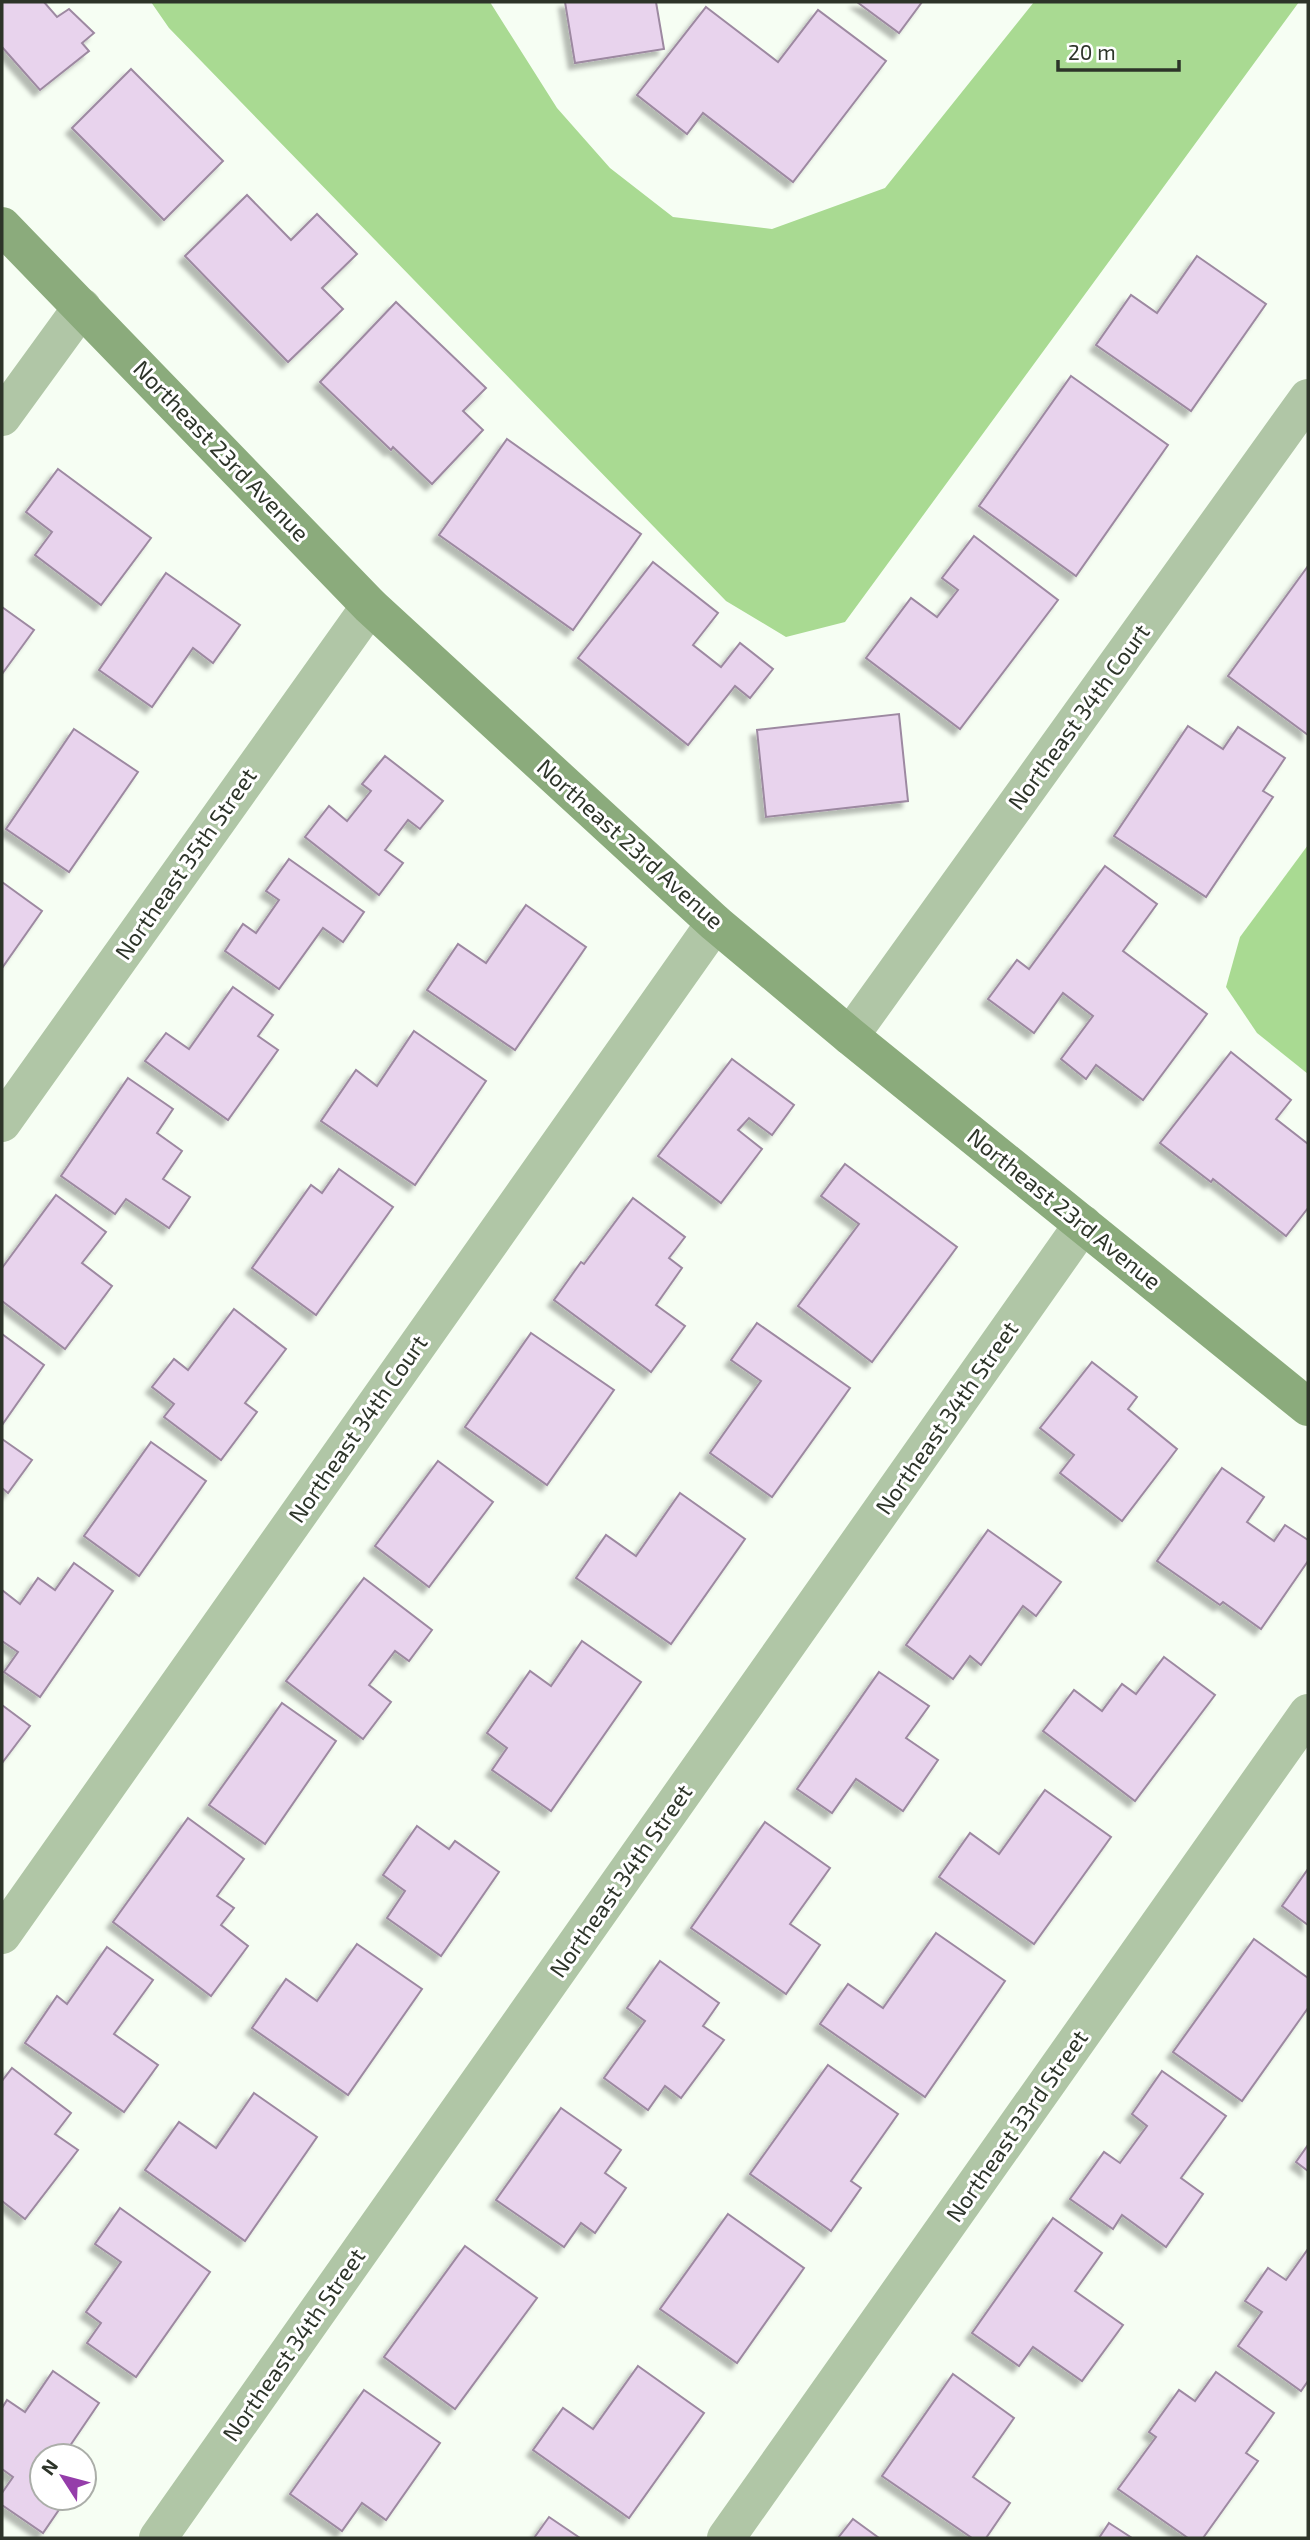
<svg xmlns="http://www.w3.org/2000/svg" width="1310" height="2540" viewBox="0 0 1310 2540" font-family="'Exo 2',sans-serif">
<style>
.water{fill:#a9da92}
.building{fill:#e8d3ed;stroke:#9d89a1;stroke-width:2;filter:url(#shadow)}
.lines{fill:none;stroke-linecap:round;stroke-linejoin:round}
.street{stroke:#b0c6a6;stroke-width:38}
.secondary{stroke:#8bab7c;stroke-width:38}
.labels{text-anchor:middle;stroke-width:6;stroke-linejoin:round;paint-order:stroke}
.street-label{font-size:23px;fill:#2d3429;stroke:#fff}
</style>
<defs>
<filter id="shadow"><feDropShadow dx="-6" dy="6" stdDeviation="2" flood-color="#0004"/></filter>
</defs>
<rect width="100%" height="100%" fill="#f6fef3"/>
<g class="water">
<polygon points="151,2 490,2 557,108 610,168 673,217 772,229 885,188 1034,2 1299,2 845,622 786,637 726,601 169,28"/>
<polygon points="1308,845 1308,1074 1257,1033 1226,987 1240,937"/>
</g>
<g class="building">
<polygon points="2,2 44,2 57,17 69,9 94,33 82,43 89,51 40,90 2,47"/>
<polygon points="565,2 656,2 664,49 575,63"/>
<polygon points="857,2 922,2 899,33"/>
<polygon points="706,7 778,62 818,10 886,61 793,182 703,113 687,134 637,95"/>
<polygon points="131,69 223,161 164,220 72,128"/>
<polygon points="247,195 291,240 317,214 357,254 322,288 343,309 288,362 185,256"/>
<polygon points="1197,256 1266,304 1191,411 1096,345 1131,295 1157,313"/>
<polygon points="396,302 486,388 463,411 483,430 432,484 393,447 391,450 320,382"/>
<polygon points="1071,376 1168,445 1076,576 979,506"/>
<polygon points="507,439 641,534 573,630 439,535"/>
<polygon points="58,469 151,538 101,605 35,555 52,532 26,512"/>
<polygon points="974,536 1058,600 960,729 866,658 911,598 937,617 958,590 942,578"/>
<polygon points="653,562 718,613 693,645 721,667 740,643 773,669 750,698 735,686 688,745 578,658"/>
<polygon points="1308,566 1308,735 1228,676"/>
<polygon points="166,573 240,625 213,663 193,648 152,707 99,670"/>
<polygon points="2,607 34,630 2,674"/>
<polygon points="899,714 908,801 766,817 757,730"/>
<polygon points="1188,726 1223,749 1238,727 1285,758 1263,791 1273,797 1206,897 1114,836"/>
<polygon points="74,729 138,772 69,872 6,829"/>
<polygon points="385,756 443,801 420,829 408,820 385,850 403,863 379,895 305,837 329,806 347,821 371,791 362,784"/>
<polygon points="289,859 364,912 343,942 323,928 279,989 225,951 243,924 256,933 279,900 266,891"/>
<polygon points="1105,866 1157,904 1123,951 1207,1014 1143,1100 1096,1065 1086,1079 1061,1059 1093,1016 1063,993 1034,1033 988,999 1017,960 1029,969"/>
<polygon points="2,882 42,911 2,968"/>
<polygon points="526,905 586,947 515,1050 427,990 458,944 486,963"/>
<polygon points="233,987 273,1015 258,1036 278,1050 228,1120 145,1061 166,1033 189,1049"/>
<polygon points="414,1031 486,1081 415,1185 321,1121 356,1070 377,1086"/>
<polygon points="1231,1052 1291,1100 1276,1119 1308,1144 1308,1208 1286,1236 1213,1179 1211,1182 1160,1143"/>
<polygon points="732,1059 794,1105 772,1135 749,1118 738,1130 762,1149 721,1203 658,1156"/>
<polygon points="128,1078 173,1109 157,1133 182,1151 163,1179 190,1197 169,1228 126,1199 115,1214 61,1176"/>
<polygon points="845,1164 957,1247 872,1362 798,1306 859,1224 821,1196"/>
<polygon points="339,1169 393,1207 316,1315 252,1268 311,1185 322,1193"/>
<polygon points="56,1195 106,1232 82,1263 112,1286 65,1349 2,1301 2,1268"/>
<polygon points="633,1198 685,1237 669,1258 682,1268 656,1305 685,1326 651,1372 554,1300 581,1262 584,1264"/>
<polygon points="234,1309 286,1349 245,1403 257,1412 221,1460 164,1417 174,1404 152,1387 174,1359 188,1370"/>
<polygon points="757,1323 850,1388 772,1497 710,1453 761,1381 731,1360"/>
<polygon points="531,1333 614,1390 547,1485 465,1427"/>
<polygon points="2,1334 44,1365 2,1425"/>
<polygon points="1092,1362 1137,1397 1128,1409 1177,1449 1122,1521 1060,1473 1074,1455 1040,1428"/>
<polygon points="2,1439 32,1460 8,1493 2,1488"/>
<polygon points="151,1442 206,1481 139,1576 84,1536"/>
<polygon points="438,1461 493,1502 429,1587 375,1546"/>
<polygon points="1222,1468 1264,1497 1247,1522 1274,1541 1285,1525 1308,1540 1308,1561 1261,1629 1223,1602 1220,1605 1157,1561"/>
<polygon points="680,1493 745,1539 671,1644 576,1578 606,1535 636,1556"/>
<polygon points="988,1530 1061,1582 1036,1616 1023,1606 981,1665 970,1656 953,1679 906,1645"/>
<polygon points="74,1563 113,1591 40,1697 4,1672 18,1652 2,1641 2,1590 20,1604 38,1578 55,1590"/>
<polygon points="364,1578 432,1630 409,1661 395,1651 369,1685 391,1702 363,1739 286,1681"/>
<polygon points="582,1641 641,1682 551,1811 492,1770 507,1748 487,1733 530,1671 551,1686"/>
<polygon points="1164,1657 1215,1695 1135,1801 1043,1731 1074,1690 1102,1711 1122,1684 1136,1694"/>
<polygon points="879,1672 929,1706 906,1738 938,1760 903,1811 856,1779 832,1813 797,1789"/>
<polygon points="282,1703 336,1741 265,1844 209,1805"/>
<polygon points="2,1705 30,1726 2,1763"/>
<polygon points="1045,1790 1111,1837 1034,1944 939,1877 970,1833 999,1854"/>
<polygon points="188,1818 244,1859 217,1896 234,1908 221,1925 248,1946 211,1996 113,1922"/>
<polygon points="765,1822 830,1868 790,1924 820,1945 786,1994 691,1928"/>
<polygon points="417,1826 449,1849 455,1841 499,1872 441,1956 387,1918 405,1891 383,1875"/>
<polygon points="1308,1869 1308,1925 1282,1906"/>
<polygon points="936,1933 1005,1981 925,2097 820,2024 848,1984 883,2008"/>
<polygon points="1254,1939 1308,1978 1308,2008 1242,2101 1173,2052"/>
<polygon points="357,1944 422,1989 348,2095 252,2028 286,1979 317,2001"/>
<polygon points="107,1947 153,1980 114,2034 158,2065 124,2112 25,2043 57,1996 67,2004"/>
<polygon points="660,1961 719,2003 703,2026 724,2040 681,2098 665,2086 648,2110 604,2078 645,2021 627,2008"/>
<polygon points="828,2065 898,2114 851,2181 861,2188 831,2231 750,2174"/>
<polygon points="12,2068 71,2113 55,2134 78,2150 25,2219 2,2201 2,2081"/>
<polygon points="1162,2071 1226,2116 1181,2178 1203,2194 1166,2247 1122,2215 1113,2229 1070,2199 1104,2152 1120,2163 1147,2126 1132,2114"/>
<polygon points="254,2093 317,2137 245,2241 145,2170 179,2122 216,2148"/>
<polygon points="561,2108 621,2150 605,2173 626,2188 595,2233 581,2223 564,2247 496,2200"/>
<polygon points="1308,2145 1308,2171 1296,2162"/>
<polygon points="120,2208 210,2272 136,2377 87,2343 101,2323 86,2312 121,2262 95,2244"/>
<polygon points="728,2214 804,2268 737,2363 660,2309"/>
<polygon points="1053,2218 1102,2253 1075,2291 1123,2325 1082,2381 1033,2347 1019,2366 972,2333"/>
<polygon points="465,2246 537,2298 455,2409 384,2357"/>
<polygon points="1308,2249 1308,2381 1301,2391 1238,2346 1262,2312 1245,2301 1268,2268 1286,2280"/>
<polygon points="638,2366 704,2413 629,2518 533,2450 563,2408 593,2429"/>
<polygon points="53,2371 99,2403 63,2456 42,2456 42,2498 67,2498 43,2533 2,2505 2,2493 13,2477 2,2469 2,2408 7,2400 25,2412"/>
<polygon points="1216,2372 1274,2413 1246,2453 1258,2461 1203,2538 1188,2538 1118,2489 1156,2437 1149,2432 1179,2390 1195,2401"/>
<polygon points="953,2374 1014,2418 973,2477 1010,2503 986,2538 972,2538 882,2476"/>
<polygon points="364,2390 440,2443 386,2520 362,2503 342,2531 290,2494"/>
<polygon points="549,2517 580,2538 534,2538"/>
<polygon points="853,2519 879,2538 838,2538"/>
<polygon points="1109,2523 1132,2538 1099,2538"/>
</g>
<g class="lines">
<g class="street">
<polyline points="2,417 82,307"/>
<polyline points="850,1036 1308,398"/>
<polyline points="2,1123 370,606"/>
<polyline points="2,1935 715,923"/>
<polyline points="158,2538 1083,1224"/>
<polyline points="726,2538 1308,1713"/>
</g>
<polyline class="secondary" points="2,226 370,606 715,923 850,1036 1308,1407"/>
</g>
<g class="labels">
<g class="street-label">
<text transform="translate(221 451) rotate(46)" y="8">Northeast 23rd Avenue</text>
<text transform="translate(1079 717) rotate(-54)" y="8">Northeast 34th Court</text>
<text transform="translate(630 844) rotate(42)" y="8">Northeast 23rd Avenue</text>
<text transform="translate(186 864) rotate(-55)" y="8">Northeast 35th Street</text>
<text transform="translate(1064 1209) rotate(39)" y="8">Northeast 23rd Avenue</text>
<text transform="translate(947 1418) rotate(-55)" y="8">Northeast 34th Street</text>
<text transform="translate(358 1429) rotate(-55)" y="8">Northeast 34th Court</text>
<text transform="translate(621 1881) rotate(-55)" y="8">Northeast 34th Street</text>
<text transform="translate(1017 2126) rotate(-55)" y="8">Northeast 33rd Street</text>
<text transform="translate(294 2345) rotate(-55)" y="8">Northeast 34th Street</text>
</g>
</g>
<rect width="1310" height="2540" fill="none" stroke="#2d3429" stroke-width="7"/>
<g transform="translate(63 2477) rotate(306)"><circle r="33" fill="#ffffff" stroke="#abaea9" stroke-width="2"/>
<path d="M0-5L12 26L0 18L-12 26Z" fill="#953daa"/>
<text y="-10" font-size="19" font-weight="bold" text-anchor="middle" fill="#2d3429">N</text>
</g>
<path d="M1058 60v10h121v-10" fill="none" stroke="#2d3429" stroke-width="3.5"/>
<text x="1068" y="60" font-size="21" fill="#2d3429" stroke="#ffffff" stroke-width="5" paint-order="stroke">20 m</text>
</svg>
